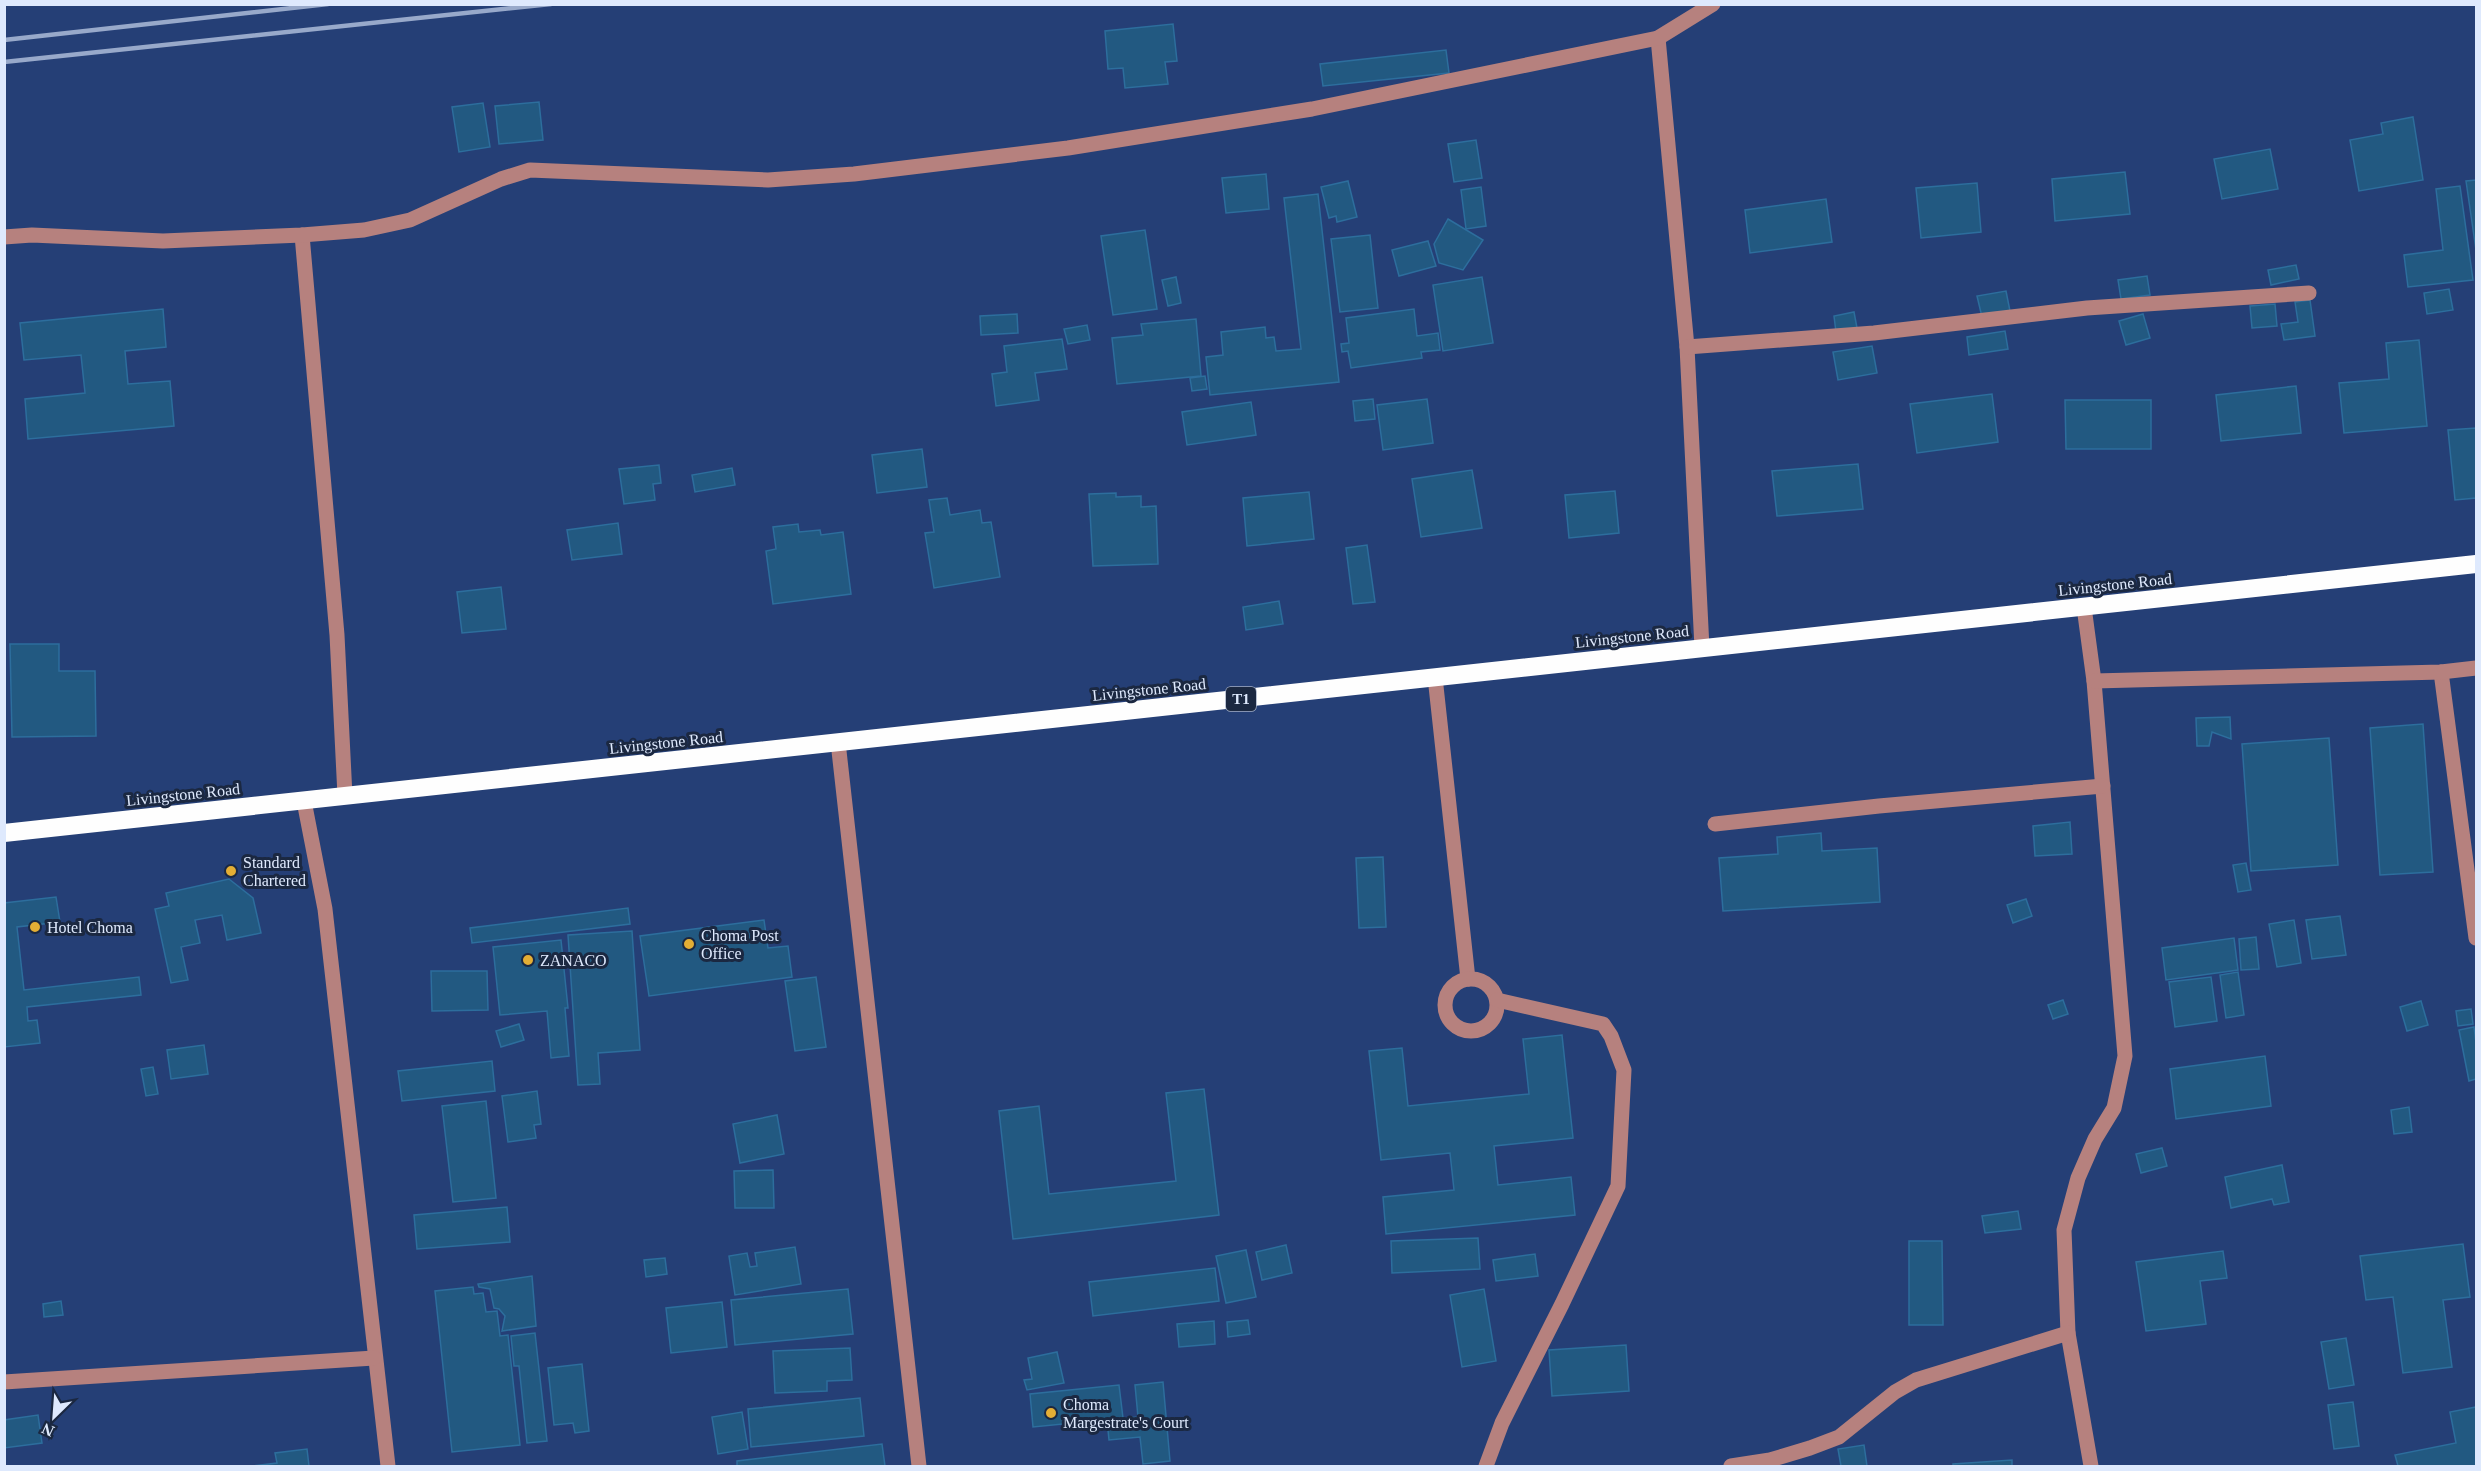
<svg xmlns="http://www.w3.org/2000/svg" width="2481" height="1471" viewBox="0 0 2481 1471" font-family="Georgia,serif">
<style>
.building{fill:#225981;stroke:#2d6e9d;stroke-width:1.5}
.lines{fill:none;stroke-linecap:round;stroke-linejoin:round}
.minor{stroke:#b6817e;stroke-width:15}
.highway{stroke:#fefefe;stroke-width:18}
.rail{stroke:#98a9ca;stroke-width:4.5}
.poi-dot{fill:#e4ae35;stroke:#1b2841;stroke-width:2}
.labels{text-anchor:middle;stroke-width:6;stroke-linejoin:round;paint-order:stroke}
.shield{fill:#1b2841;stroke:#a4afc5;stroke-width:1.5}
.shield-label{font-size:15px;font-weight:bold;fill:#dee9fd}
.street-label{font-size:16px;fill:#dee9fd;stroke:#1b2841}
.poi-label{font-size:16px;fill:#dee9fd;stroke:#1b2841;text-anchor:start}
</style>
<rect width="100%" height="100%" fill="#253f76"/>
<g class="building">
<polygon points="1173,24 1177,61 1165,62 1168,84 1125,88 1123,68 1108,69 1105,31"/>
<polygon points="1446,50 1449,73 1323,86 1320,64"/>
<polygon points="539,102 543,140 499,144 495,106"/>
<polygon points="483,103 490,147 459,152 452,107"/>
<polygon points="2413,117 2423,180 2359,191 2350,140 2383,134 2381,123"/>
<polygon points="1476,140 1482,178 1454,182 1448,144"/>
<polygon points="2270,149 2278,189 2222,199 2214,159"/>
<polygon points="2125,172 2130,214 2055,221 2052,179"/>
<polygon points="1266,174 1269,209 1226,213 1222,178"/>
<polygon points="2476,180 2476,250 2466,181"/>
<polygon points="1348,181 1357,217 1337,222 1336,216 1329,218 1321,187"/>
<polygon points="1977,183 1981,232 1921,238 1916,188"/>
<polygon points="2460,186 2473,280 2408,287 2404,255 2443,250 2436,189"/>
<polygon points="1481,187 1486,226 1466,229 1461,190"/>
<polygon points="1318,194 1339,382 1210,395 1206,357 1223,355 1221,332 1265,327 1266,338 1274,337 1276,351 1301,349 1284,198"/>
<polygon points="1826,199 1832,242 1750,253 1745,210"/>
<polygon points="1448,219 1483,240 1463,270 1439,263 1434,244"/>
<polygon points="1145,230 1157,309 1113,315 1101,236"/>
<polygon points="1370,235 1378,308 1340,312 1331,239"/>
<polygon points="1428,241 1436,266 1399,276 1392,250"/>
<polygon points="2296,265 2299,279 2271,285 2268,270"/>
<polygon points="2147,276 2150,295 2121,299 2118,280"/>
<polygon points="1176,277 1181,303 1168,306 1162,280"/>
<polygon points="1482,277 1493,343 1443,351 1433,285"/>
<polygon points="2449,289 2453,310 2427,314 2424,293"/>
<polygon points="2006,291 2010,311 1982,317 1977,296"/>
<polygon points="2310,300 2315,336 2284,340 2281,324 2298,322 2295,302"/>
<polygon points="2275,304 2277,326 2252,328 2250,306"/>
<polygon points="163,309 166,347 125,351 128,384 170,381 174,426 28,439 25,399 85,393 81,355 24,360 20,323"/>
<polygon points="1414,309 1417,336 1438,333 1440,350 1421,352 1422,358 1351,368 1348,351 1342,352 1341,344 1349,343 1346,318"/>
<polygon points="1854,312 1857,328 1836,332 1834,316"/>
<polygon points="1017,314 1018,333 981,335 980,316"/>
<polygon points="2143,314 2150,338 2126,345 2119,321"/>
<polygon points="1196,319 1201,376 1117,384 1112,338 1143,335 1141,324"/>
<polygon points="1087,325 1090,340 1068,344 1064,329"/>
<polygon points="2005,331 2008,349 1969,355 1967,337"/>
<polygon points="1062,339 1067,369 1035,373 1039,400 996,406 992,374 1007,372 1004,346"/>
<polygon points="2419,340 2427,426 2344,433 2339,383 2389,379 2386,343"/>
<polygon points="1872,346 1877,373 1838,380 1833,352"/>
<polygon points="1205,376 1207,389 1192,391 1190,378"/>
<polygon points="2296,386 2301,433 2221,441 2216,395"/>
<polygon points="1992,394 1998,442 1917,453 1910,404"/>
<polygon points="1373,399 1375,419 1355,421 1353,401"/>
<polygon points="1427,399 1433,443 1383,450 1377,405"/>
<polygon points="2065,400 2151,400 2151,449 2066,449"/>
<polygon points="1251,402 1256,435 1187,445 1182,412"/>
<polygon points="2476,428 2476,498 2455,500 2448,430"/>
<polygon points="922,449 927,487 877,493 872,455"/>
<polygon points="1858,464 1863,509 1777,516 1772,471"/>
<polygon points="659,465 661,483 653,484 655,500 624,504 619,469"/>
<polygon points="732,468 735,485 695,492 692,475"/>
<polygon points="1472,470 1482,528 1421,537 1412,479"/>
<polygon points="1615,491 1619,533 1569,538 1565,495"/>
<polygon points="1309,492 1314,539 1247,546 1243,498"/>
<polygon points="1116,493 1116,497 1141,496 1141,507 1156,506 1158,564 1093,566 1089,494"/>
<polygon points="947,498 950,515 980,510 982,523 991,522 1000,577 934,588 925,533 934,532 929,500"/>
<polygon points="618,523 622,554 572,560 567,530"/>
<polygon points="798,524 799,532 820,530 821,535 843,532 851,594 773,604 766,551 776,549 773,527"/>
<polygon points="1367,545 1375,602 1353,604 1346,548"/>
<polygon points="501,587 506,629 462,633 457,592"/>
<polygon points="1279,601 1283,624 1246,630 1243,607"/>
<polygon points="10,644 59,644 59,671 95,671 96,736 12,737"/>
<polygon points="2230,717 2231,739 2212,732 2209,746 2197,746 2196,718"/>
<polygon points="2423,724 2433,872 2380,875 2370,728"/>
<polygon points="2329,738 2338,865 2251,871 2242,744"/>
<polygon points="2070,822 2072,854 2035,856 2033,826"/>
<polygon points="1821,833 1822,851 1877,848 1880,902 1723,911 1719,858 1778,854 1777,837"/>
<polygon points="1383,857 1386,927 1359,928 1356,858"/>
<polygon points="2246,863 2251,890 2238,892 2233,865"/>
<polygon points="229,879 253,898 261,933 227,940 222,915 195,920 200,943 181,947 188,980 171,983 155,909 169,906 166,893"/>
<polygon points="56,897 60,922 17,927 24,990 139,977 141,995 27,1007 28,1021 37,1020 40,1043 4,1047 4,903"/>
<polygon points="2026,899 2032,916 2013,923 2007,905"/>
<polygon points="628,908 630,924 472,943 470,928"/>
<polygon points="2340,916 2346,955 2312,959 2306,920"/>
<polygon points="764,920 768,948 788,946 792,977 649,996 640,936"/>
<polygon points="2294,920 2301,963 2277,967 2269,924"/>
<polygon points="632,931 640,1050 598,1053 600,1084 578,1085 568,935"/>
<polygon points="2256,937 2259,969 2241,970 2239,939"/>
<polygon points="2234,938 2238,970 2166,980 2162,948"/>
<polygon points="561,940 568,1008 565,1008 569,1056 551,1058 547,1011 500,1015 493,947"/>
<polygon points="431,971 487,971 488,1010 432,1011"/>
<polygon points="2238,972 2244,1015 2226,1018 2220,975"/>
<polygon points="816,977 826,1047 795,1051 785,981"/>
<polygon points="2211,977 2217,1021 2175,1027 2169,982"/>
<polygon points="2063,1000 2068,1014 2053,1019 2048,1005"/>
<polygon points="2421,1001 2428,1025 2407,1031 2400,1007"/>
<polygon points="2471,1009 2473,1024 2458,1026 2456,1011"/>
<polygon points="519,1024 524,1040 501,1047 496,1031"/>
<polygon points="2474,1027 2476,1043 2476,1079 2469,1081 2459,1030"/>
<polygon points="1562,1035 1573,1138 1494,1146 1498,1185 1571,1177 1575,1215 1386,1234 1383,1197 1454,1190 1450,1153 1381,1160 1369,1051 1402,1048 1408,1106 1529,1094 1523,1039"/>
<polygon points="204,1045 208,1074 171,1079 167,1050"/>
<polygon points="2265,1056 2271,1106 2176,1119 2170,1069"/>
<polygon points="492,1061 495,1091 402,1101 398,1071"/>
<polygon points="153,1067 158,1094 146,1096 141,1069"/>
<polygon points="1204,1089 1219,1215 1013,1239 999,1111 1039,1106 1049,1194 1176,1181 1166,1093"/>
<polygon points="537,1091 541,1124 534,1125 536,1138 508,1142 502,1096"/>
<polygon points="486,1101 496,1198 453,1202 442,1106"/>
<polygon points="2409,1107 2412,1132 2394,1134 2391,1110"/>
<polygon points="777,1115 784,1154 740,1163 733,1124"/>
<polygon points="2162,1148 2167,1166 2141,1173 2136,1154"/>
<polygon points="2282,1165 2289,1202 2274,1205 2272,1199 2231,1208 2225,1177"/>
<polygon points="773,1170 774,1208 735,1208 734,1171"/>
<polygon points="507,1207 510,1242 417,1249 414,1215"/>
<polygon points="2018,1211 2021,1229 1985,1233 1982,1216"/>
<polygon points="1478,1238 1480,1269 1392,1273 1391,1241"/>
<polygon points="1909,1241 1942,1241 1943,1325 1909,1325"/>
<polygon points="2463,1244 2470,1297 2443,1300 2452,1367 2403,1373 2393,1297 2366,1300 2360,1256"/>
<polygon points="1286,1245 1292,1273 1262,1280 1256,1252"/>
<polygon points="795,1247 801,1284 735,1295 729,1256 747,1253 750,1267 757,1266 755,1253"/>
<polygon points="1246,1250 1256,1297 1226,1303 1216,1256"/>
<polygon points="2223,1251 2227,1278 2200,1281 2206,1324 2146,1331 2136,1262"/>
<polygon points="1535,1254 1538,1276 1496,1281 1493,1260"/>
<polygon points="665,1258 667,1274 646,1277 644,1260"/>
<polygon points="1215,1268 1219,1301 1093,1316 1089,1282"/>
<polygon points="532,1276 536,1326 502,1331 505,1316 499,1309 494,1308 490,1289 479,1287 478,1284"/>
<polygon points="473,1287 474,1294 483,1293 486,1312 497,1311 500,1336 508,1335 520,1445 452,1452 435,1291"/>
<polygon points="848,1289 853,1334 735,1345 731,1300"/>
<polygon points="1484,1289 1496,1361 1462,1367 1450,1295"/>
<polygon points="61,1301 63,1315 44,1317 43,1304"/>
<polygon points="722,1302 727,1347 671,1353 666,1308"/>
<polygon points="1248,1320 1250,1334 1228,1337 1227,1322"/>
<polygon points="1214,1321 1215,1344 1179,1347 1177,1324"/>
<polygon points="535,1333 547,1441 527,1443 519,1366 514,1366 511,1336"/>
<polygon points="2346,1338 2354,1385 2329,1389 2321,1342"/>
<polygon points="1626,1345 1629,1391 1552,1396 1549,1350"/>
<polygon points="850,1348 852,1380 827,1381 827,1391 775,1393 773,1351"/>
<polygon points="1057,1352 1064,1383 1027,1390 1024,1380 1032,1379 1028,1358"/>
<polygon points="582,1364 589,1431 575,1433 573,1423 554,1425 548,1368"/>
<polygon points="1163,1382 1170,1461 1143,1464 1140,1437 1109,1440 1107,1420 1138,1417 1135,1385"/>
<polygon points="1119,1385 1123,1418 1033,1427 1030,1394"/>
<polygon points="860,1398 864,1436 751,1447 748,1409"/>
<polygon points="2353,1402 2359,1446 2334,1449 2328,1405"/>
<polygon points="2476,1407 2476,1466 2398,1466 2395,1455 2456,1443 2450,1412"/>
<polygon points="742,1412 748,1449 718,1454 712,1417"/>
<polygon points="38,1415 42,1443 4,1448 4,1420"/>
<polygon points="882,1444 885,1466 737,1466 737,1461"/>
<polygon points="1864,1445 1867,1466 1841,1466 1838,1449"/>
<polygon points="307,1449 309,1466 253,1466 277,1463 275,1453"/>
<polygon points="2012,1460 2012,1466 1953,1466 1953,1464"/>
</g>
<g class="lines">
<g class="minor">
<polyline points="1658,38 1687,347 1702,648"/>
<polyline points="302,235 337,635 345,796"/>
<polyline points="4,237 32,235 163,241 302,235 364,230 410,220 501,179 530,170 768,180 854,174 1068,148 1312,109 1658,38 1713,4"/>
<polyline points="1687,347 1874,333 2087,308 2309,293"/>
<polyline points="2084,607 2094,681 2125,1056 2114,1108 2095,1139 2078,1178 2064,1230 2068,1333 2091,1466"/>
<polyline points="2441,672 2476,938"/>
<polyline points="1435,677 1468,979"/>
<polyline points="2094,681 2441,672 2476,668"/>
<polyline points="838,742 919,1466"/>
<polyline points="304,801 325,909 388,1466"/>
<polyline points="1715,824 1879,806 2103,786"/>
<circle cx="1471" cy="1005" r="26"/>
<polyline points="4,1382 374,1358"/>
<polyline points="1486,1466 1502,1423 1562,1304 1618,1186 1624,1070 1611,1036 1603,1024 1497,1000"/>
<polyline points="1731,1466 1770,1460 1810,1448 1839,1437 1895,1392 1916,1380 2068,1333"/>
</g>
<polyline class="highway" points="4,833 2476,564"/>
<g class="rail">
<polyline points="4,40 328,4"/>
<polyline points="4,62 551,4"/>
</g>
</g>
<g class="poi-dot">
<circle cx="231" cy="871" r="6"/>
<circle cx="35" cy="927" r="6"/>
<circle cx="689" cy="944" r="6"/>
<circle cx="528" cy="960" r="6"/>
<circle cx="1051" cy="1413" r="6"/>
</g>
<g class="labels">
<rect class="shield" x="1226" y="687" width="30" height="24" rx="4.5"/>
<g class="shield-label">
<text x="1241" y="704">T1</text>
</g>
<g class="street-label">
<text transform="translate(2115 584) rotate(-6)" y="6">Livingstone Road</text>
<text transform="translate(1632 636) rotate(-6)" y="6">Livingstone Road</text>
<text transform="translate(1149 689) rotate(-6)" y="6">Livingstone Road</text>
<text transform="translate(666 742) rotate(-6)" y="6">Livingstone Road</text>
<text transform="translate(183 794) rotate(-6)" y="6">Livingstone Road</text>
</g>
<g class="poi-label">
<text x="243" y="868">Standard<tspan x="243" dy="18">Chartered</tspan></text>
<text x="47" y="933">Hotel Choma</text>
<text x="701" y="941">Choma Post<tspan x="701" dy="18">Office</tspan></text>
<text x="540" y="966">ZANACO</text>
<text x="1063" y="1410">Choma<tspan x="1063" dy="18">Margestrate's Court</tspan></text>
</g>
</g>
<rect width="2481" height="1471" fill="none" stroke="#dee9fd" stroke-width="12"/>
<g transform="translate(54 1417) rotate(205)" stroke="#1b2841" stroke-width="4.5" paint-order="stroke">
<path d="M0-4.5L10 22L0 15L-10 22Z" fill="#dee9fd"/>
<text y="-9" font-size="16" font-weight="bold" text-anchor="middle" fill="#dee9fd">N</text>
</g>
</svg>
